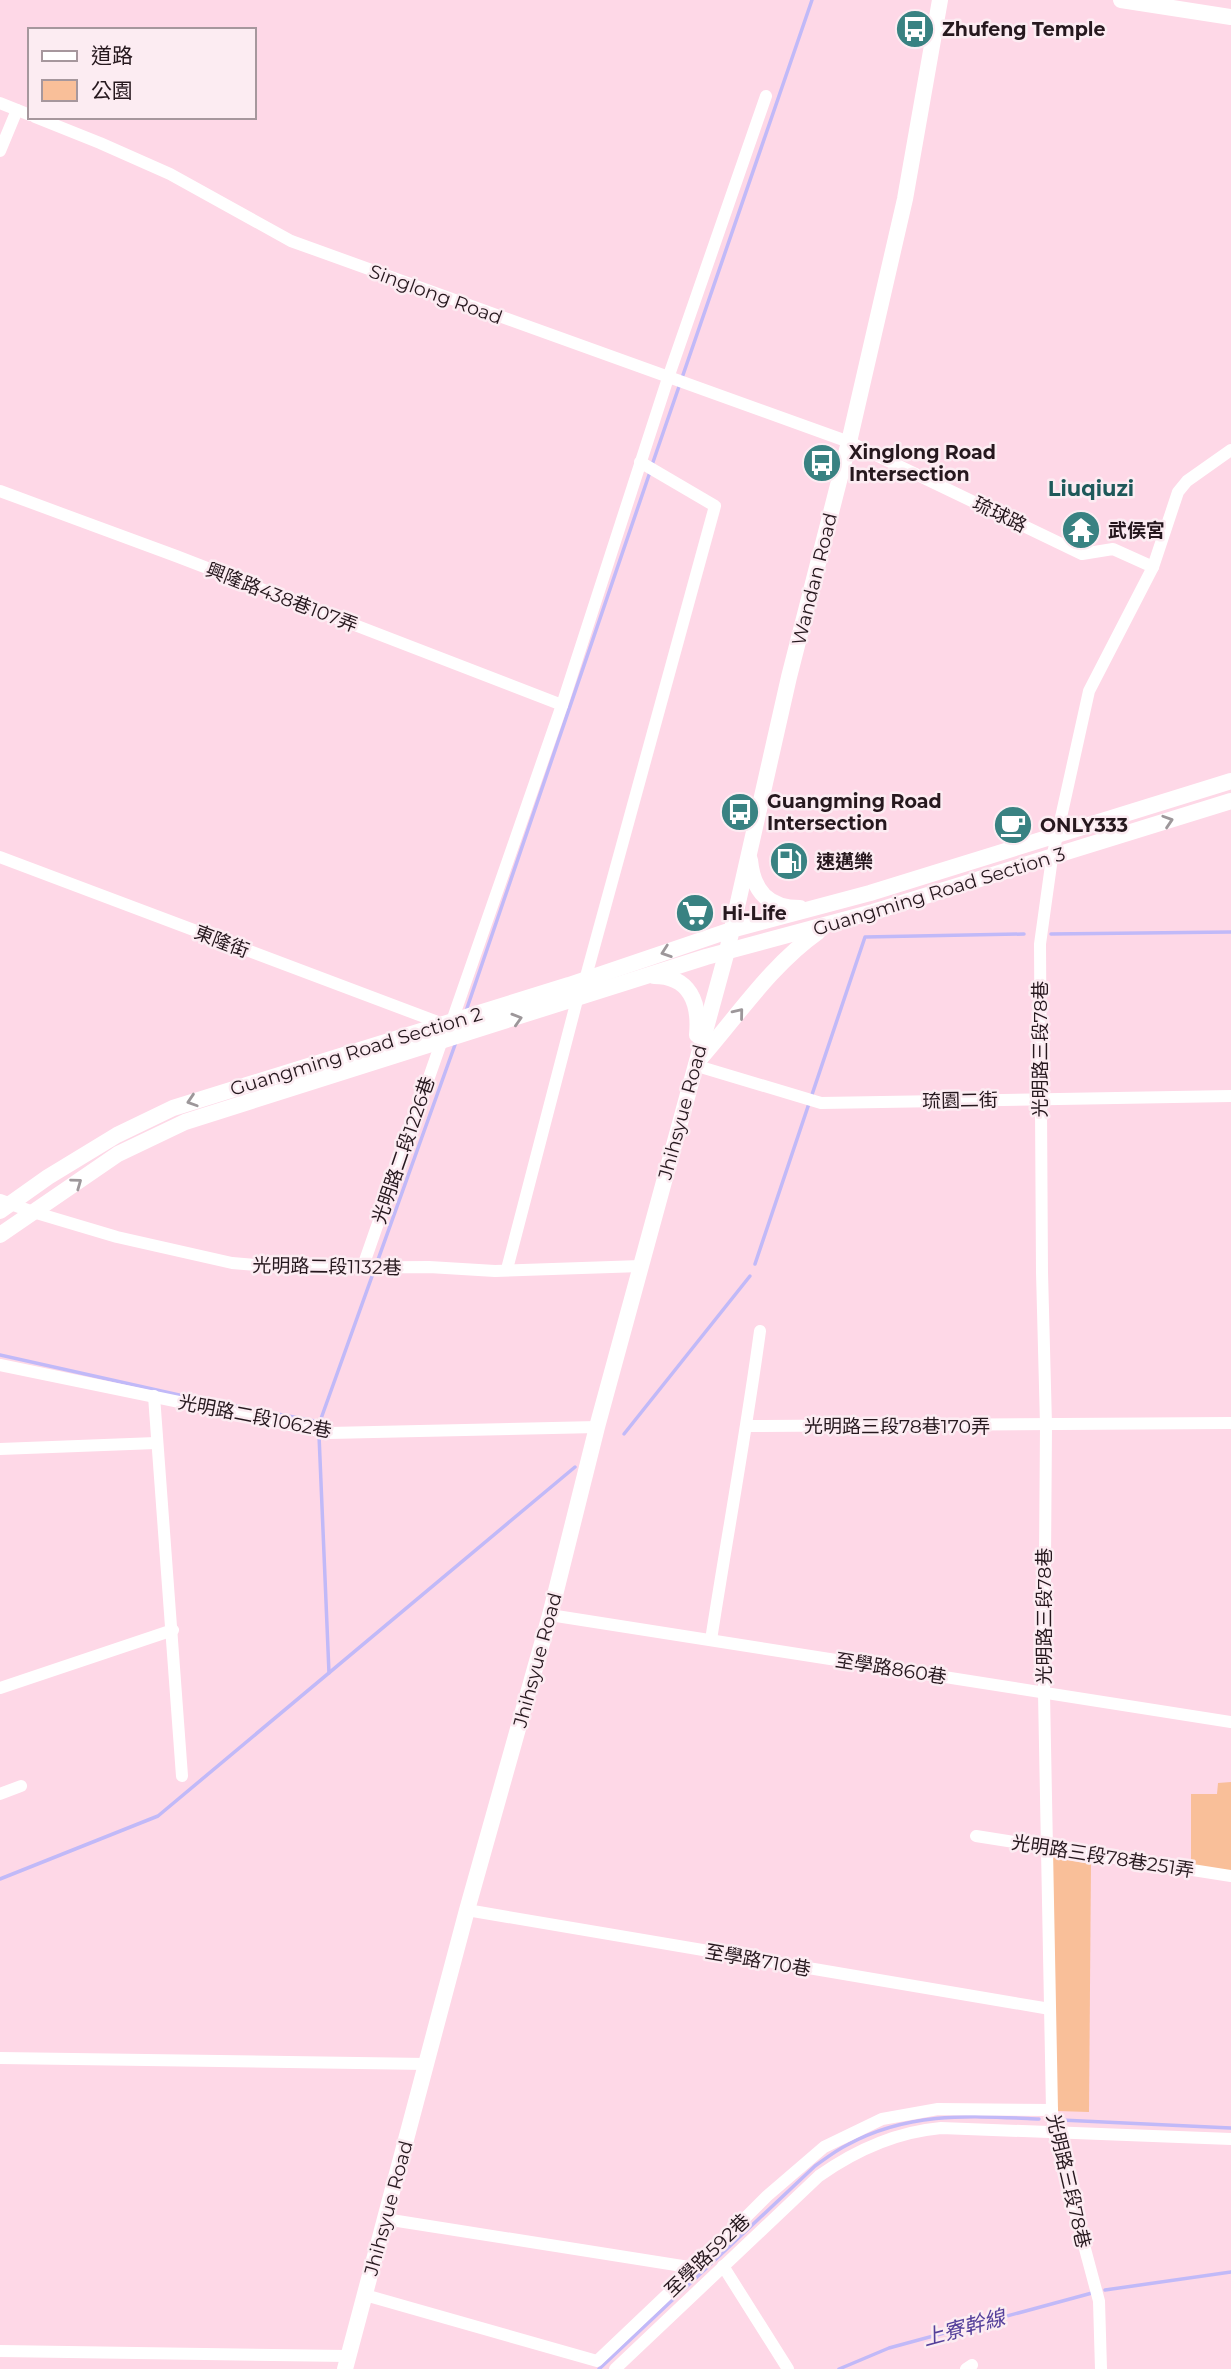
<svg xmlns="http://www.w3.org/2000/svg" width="1231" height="2369" viewBox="0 0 1231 2369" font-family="Montserrat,'Noto Sans TC',sans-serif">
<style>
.green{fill:#f9bf99}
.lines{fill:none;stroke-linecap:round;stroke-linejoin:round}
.stream{stroke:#c1b9f8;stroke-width:3.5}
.minor{stroke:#fff;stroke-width:12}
.tertiary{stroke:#fff;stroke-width:16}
.oneway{stroke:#9d979a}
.labels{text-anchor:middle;stroke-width:5;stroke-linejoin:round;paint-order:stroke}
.poi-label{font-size:19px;font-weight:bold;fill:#26181e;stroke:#fcecf2;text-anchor:start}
.street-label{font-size:19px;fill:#26181e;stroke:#fcecf2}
.neighbourhood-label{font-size:21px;font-weight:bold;fill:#1e595a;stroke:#fcecf2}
.water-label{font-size:21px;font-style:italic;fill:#55419b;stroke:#fcecf2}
</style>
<rect width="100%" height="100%" fill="#fed8e7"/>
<g class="green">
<polygon points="1231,1782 1231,1873 1191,1869 1191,1794 1217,1794 1218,1783"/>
<polygon points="1051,1857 1091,1864 1089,2112 1057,2111"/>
</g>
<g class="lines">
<g class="stream">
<polyline points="652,465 812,0"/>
<polyline points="1051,934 1231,932"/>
<polyline points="466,1011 650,472"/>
<polyline points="755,1264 865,937 1024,934"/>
<polyline points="0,1355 188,1397 320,1422"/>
<polyline points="318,1427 456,1042"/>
<polyline points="624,1434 750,1276"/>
<polyline points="319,1435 329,1673"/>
<polyline points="0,1879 158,1816 575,1467"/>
<polyline points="1061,2120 1231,2128"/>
<polyline points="1105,2290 1231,2272"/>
<path d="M599,2369L815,2166C825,2159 835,2151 847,2145C910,2111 971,2116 1039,2119"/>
<polyline points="839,2369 889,2348 1092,2293"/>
</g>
<g class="minor">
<polyline points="0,103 30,115"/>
<polyline points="35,117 100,143 170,174 291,241 849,442 1082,554 1113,549 1153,567"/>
<polyline points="0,151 17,110"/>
<polyline points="0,491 176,556 562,705"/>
<polyline points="0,857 443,1024"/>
<polyline points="585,980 715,506 640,462"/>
<polyline points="694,1065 821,1103 1231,1096"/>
<polyline points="0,1200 33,1212 117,1237 232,1263 291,1268 429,1267 495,1271 641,1266"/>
<polyline points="362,1269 441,1043 452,1021 562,705 668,378 766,96"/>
<polyline points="507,1269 577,1000"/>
<polyline points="0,1365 329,1433 597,1427"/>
<polyline points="154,1396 182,1776"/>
<polyline points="748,1426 1231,1423"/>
<polyline points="0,1449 156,1443"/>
<polyline points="550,1615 1231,1722"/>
<path d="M711,1640C727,1537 746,1434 760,1331"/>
<polyline points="0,1688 173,1630"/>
<polyline points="0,1794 21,1786"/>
<polyline points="976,1836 1231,1876"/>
<polyline points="467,1910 1050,2009"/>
<polyline points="0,2058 427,2064"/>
<polyline points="385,2219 695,2268"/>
<polyline points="723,2266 788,2369"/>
<polyline points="365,2295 597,2361 695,2268 767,2196 824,2147 882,2119 938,2109 1052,2110"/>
<polyline points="0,2351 348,2356"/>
<path d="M615,2369L819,2176C856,2150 896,2132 941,2128L1231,2139"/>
<polyline points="966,2369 972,2365"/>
<polyline points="1101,2369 1099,2301 1054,2133 1052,2110 1044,1693 1046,1425 1042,1272 1040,944 1052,858 1089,691 1153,567 1178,492 1187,481 1231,450"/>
</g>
<g class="tertiary">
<polyline points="1121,0 1231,17"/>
<path d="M750,860C753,891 768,908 800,908"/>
<path d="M654,976C690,976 700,1003 697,1035"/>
<path d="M698,1061C737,1017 770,966 818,932"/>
<polyline points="0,1211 48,1177 117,1135 173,1108 569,985 731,930 870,893 1231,781"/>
<polyline points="0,1235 118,1154 185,1122 706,957 873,912 1231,801"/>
<polyline points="345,2369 467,1910 550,1615 597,1427 727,951 789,677 849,442 905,199 940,0"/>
</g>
</g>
<defs><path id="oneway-chevron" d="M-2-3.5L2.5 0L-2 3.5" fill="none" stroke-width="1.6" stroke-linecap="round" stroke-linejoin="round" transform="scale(1.75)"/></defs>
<g class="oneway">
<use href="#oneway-chevron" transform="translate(1168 821) rotate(-18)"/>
<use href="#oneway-chevron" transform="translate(666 952) rotate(161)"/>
<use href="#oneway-chevron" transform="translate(739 1013) rotate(-51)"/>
<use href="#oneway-chevron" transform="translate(517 1019) rotate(-17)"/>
<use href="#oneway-chevron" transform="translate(192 1101) rotate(162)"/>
<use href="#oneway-chevron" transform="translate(77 1183) rotate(-36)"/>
</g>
<defs>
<g id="bus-disc" transform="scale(2.0125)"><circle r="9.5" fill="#398282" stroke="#fcecf2"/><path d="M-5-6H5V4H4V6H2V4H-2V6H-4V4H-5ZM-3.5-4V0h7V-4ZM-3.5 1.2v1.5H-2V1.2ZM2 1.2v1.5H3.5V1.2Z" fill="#fff"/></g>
<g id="temple-disc" transform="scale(2.0125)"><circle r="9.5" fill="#398282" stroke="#fcecf2"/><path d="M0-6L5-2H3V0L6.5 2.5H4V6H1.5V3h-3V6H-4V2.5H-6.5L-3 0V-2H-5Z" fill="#fff"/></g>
<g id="cafe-disc" transform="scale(2.0125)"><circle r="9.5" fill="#398282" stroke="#fcecf2"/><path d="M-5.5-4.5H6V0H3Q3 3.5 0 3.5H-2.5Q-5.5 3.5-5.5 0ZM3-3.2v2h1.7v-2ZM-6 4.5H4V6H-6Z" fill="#fff"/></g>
<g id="fuel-disc" transform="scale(2.0125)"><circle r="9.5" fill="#398282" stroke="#fcecf2"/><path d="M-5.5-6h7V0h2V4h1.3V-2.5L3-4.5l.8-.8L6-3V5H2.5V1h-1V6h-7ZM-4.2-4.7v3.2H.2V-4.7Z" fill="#fff"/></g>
<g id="supermarket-disc" transform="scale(2.0125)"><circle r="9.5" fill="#398282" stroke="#fcecf2"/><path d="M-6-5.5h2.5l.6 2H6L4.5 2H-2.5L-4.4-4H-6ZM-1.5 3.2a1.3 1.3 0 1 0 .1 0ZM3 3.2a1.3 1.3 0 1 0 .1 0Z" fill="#fff"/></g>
</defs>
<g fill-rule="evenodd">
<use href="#bus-disc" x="915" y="29"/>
<use href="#bus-disc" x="822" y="463"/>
<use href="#temple-disc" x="1081" y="530"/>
<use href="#bus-disc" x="740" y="812"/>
<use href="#cafe-disc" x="1013" y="825"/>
<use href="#fuel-disc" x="789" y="861"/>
<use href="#supermarket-disc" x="695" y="913"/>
</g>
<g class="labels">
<g class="poi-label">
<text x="942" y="36">Zhufeng Temple</text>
<text x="849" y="459">Xinglong Road<tspan x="849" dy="22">Intersection</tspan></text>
<text x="1108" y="537">武侯宮</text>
<text x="767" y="808">Guangming Road<tspan x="767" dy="22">Intersection</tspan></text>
<text x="1040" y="832">ONLY333</text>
<text x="816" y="868">速邁樂</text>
<text x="722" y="920">Hi-Life</text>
</g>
<g class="street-label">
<text transform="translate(436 294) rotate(20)" y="7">Singlong Road</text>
<text transform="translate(1000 514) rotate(26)" y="7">琉球路</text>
<text transform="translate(814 579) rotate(-76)" y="7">Wandan Road</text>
<text transform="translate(282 597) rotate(21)" y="7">興隆路438巷107弄</text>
<text transform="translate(939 891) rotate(-17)" y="7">Guangming Road Section 3</text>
<text transform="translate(222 941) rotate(21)" y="7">東隆街</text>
<text transform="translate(1040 1049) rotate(-90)" y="7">光明路三段78巷</text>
<text transform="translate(356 1051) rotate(-17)" y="7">Guangming Road Section 2</text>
<text transform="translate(960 1100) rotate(-1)" y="7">琉園二街</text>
<text transform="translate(682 1112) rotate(-75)" y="7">Jhihsyue Road</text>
<text transform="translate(403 1150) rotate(-71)" y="7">光明路二段1226巷</text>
<text transform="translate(327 1266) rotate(1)" y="7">光明路二段1132巷</text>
<text transform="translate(255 1416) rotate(11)" y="7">光明路二段1062巷</text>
<text x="897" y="1433">光明路三段78巷170弄</text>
<text transform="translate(1044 1616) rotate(-90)" y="7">光明路三段78巷</text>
<text transform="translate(537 1660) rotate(-75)" y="7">Jhihsyue Road</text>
<text transform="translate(891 1668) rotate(9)" y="7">至學路860巷</text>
<text transform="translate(1103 1856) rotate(9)" y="7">光明路三段78巷251弄</text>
<text transform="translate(758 1960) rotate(10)" y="7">至學路710巷</text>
<text transform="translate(1069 2181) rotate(77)" y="7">光明路三段78巷</text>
<text transform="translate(388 2208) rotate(-75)" y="7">Jhihsyue Road</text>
<text transform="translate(707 2255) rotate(-44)" y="7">至學路592巷</text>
</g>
<g class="neighbourhood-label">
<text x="1091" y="496">Liuqiuzi</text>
</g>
<g class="water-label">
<text transform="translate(964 2328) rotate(-15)" y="7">上寮幹線</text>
</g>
</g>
<rect x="28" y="28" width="228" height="91" fill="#fcecf2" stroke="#a6979d" stroke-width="2"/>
<rect x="42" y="51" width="35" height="10" fill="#ffffff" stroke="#a6979d" stroke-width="2"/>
<text x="91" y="63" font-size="21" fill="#26181e">道路</text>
<rect x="42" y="80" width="35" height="21" fill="#f9bf99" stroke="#a6979d" stroke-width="2"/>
<text x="91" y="98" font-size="21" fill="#26181e">公園</text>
</svg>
